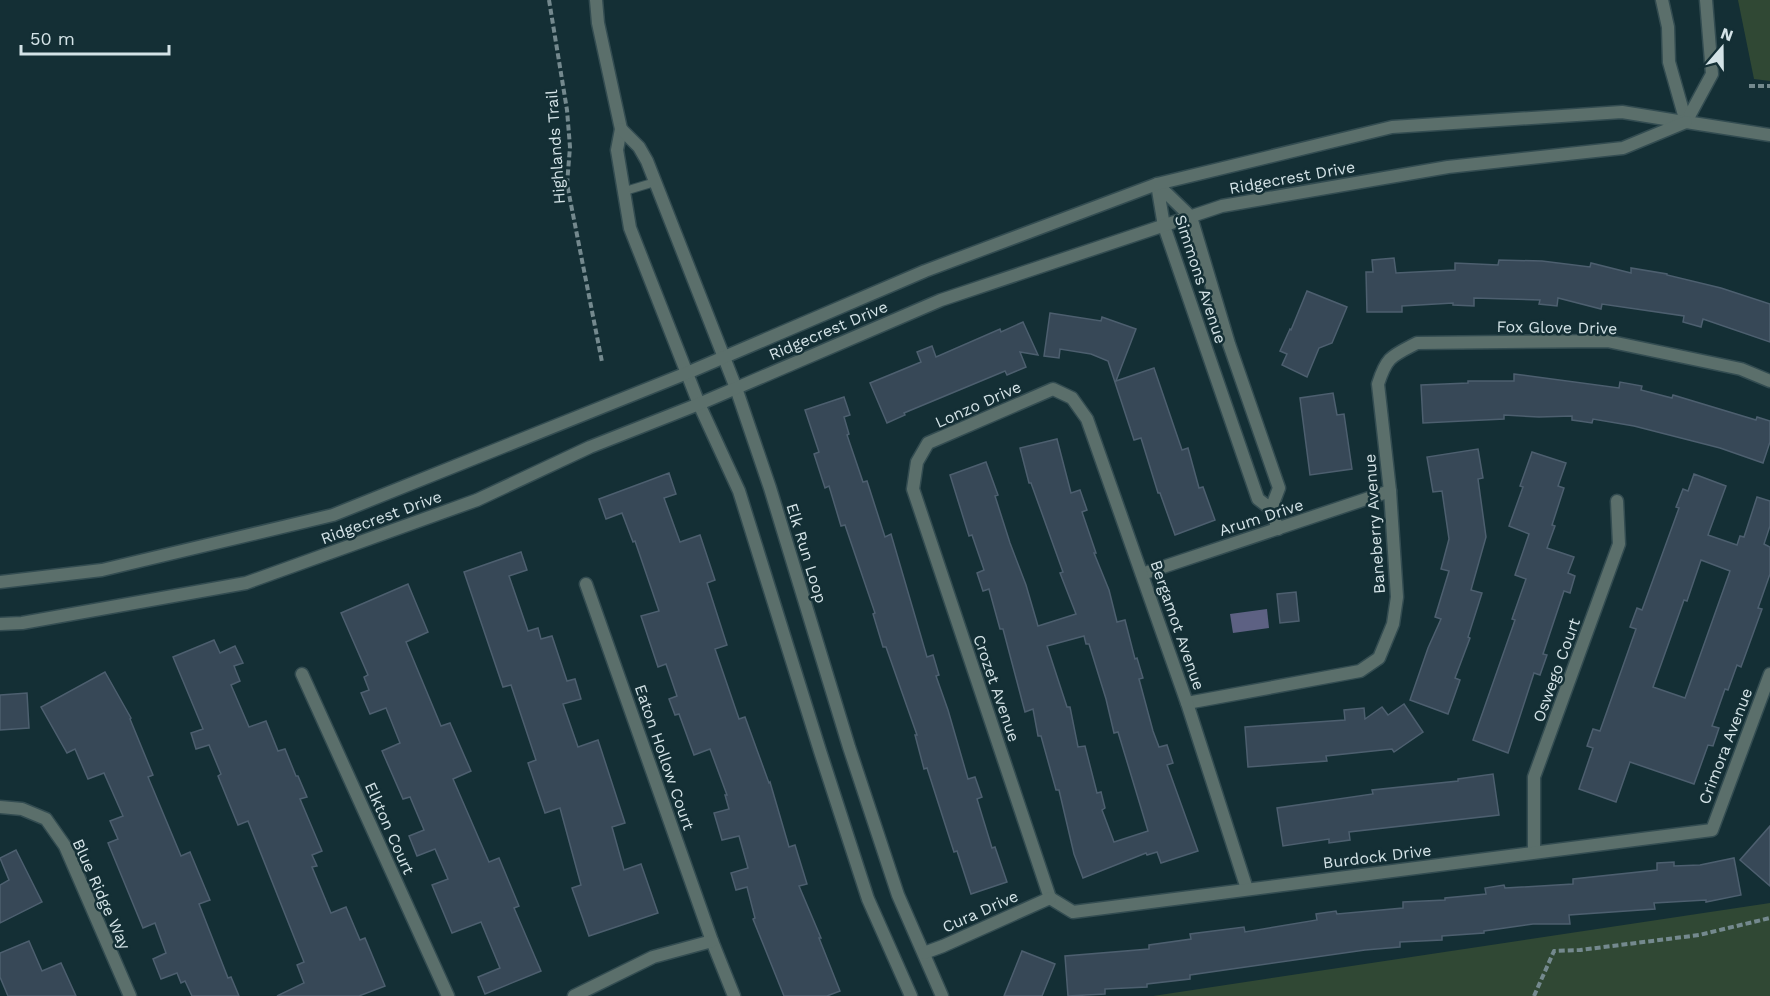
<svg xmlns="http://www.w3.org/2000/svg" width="1770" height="996" viewBox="0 0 1770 996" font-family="'Work Sans',sans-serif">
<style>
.green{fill:#304834}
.water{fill:#5d6183}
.building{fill:#374857;stroke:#4d5f6f;stroke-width:1.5;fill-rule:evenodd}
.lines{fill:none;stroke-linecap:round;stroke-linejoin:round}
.service-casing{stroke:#334c51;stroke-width:10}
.minor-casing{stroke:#334c51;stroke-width:15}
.tertiary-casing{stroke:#334c51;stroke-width:15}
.path{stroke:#74898e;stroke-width:4;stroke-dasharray:6 3;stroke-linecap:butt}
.service{stroke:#5b6f6b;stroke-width:8}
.minor{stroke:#5b6f6b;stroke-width:12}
.tertiary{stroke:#5b6f6b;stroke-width:12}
.labels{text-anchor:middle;stroke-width:5;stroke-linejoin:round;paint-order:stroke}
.street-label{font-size:16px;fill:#d4e3e7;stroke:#142f35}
</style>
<rect width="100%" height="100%" fill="#142f35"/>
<g class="green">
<polygon points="1738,0 1770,0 1770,81 1754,79"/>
<polygon points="1770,903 1770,996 1153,996"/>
</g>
<polygon class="water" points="1267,609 1269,628 1233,633 1230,614"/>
<g class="building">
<polygon points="1394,258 1396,273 1455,270 1455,263 1498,265 1499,260 1542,261 1590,267 1591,263 1631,273 1631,268 1667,274 1667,275 1721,288 1770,304 1770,342 1703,319 1701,327 1683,322 1684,316 1602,304 1601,309 1558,298 1557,306 1539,304 1540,300 1474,298 1474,306 1453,305 1453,303 1402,306 1402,312 1367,312 1366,272 1373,272 1372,260"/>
<polygon points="1307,291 1347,307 1332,343 1319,348 1307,377 1282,365 1287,354 1280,351 1290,329 1291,330"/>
<polygon points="1050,313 1101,321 1102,317 1136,329 1116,381 1154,368 1182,450 1188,448 1199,488 1203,487 1215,520 1175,535 1160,493 1158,493 1141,438 1134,440 1108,361 1091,354 1060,349 1059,358 1044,356"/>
<polygon points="1023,322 1038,355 1020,352 1026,367 1007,375 1005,371 904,413 905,415 887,423 870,383 921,362 917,352 932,346 936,357 1000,329 1001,332"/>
<polygon points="1514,374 1619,388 1620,382 1642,386 1641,390 1672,398 1673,395 1756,420 1757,417 1770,421 1770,442 1763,463 1720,448 1634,426 1593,419 1592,423 1579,421 1572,420 1572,416 1539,417 1504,415 1504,419 1423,423 1421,385 1468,383 1468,381 1514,381"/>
<polygon points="1333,393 1337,415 1344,414 1352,469 1310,475 1300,398"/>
<polygon points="844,397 850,415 844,417 849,434 847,435 863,482 867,481 885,537 891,534 927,657 933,655 939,675 936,676 948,710 968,779 975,777 982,797 977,799 992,848 995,847 1007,882 971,894 957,851 954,852 927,768 924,769 915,735 917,735 886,647 883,647 873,614 875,613 845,525 841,526 829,486 825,488 814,454 819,452 805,410"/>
<path d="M1057,439L1071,493L1080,490L1087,510L1082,512L1096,553H1094L1109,590L1117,622L1125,620L1135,659L1137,658L1143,678L1139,679L1153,731L1159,747L1167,745L1173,763L1167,765L1198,851L1161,863L1157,852L1147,855L1146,853L1083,878L1074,854L1059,790H1056L1041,736H1038L1033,709L1025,712L1003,629H1000L989,589L983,591L977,573L984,570L972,535L969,536L950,475L986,462L998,495L995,496L1010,543L1026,585L1038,626L1076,614L1060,573L1063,572L1031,483H1029L1020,448ZM1084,636L1086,644H1089L1106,699L1114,733L1118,732L1148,831L1114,842L1102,810L1105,808L1101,792L1097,793L1085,746L1078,747L1070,707H1067L1047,646Z"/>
<polygon points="1478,449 1483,478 1478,479 1486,537 1471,590 1482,593 1468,637 1470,638 1455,678 1460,680 1448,714 1410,700 1428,648 1441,619 1435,617 1449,571 1441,569 1449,539 1442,491 1433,492 1427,457"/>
<polygon points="1532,452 1566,463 1558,486 1564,488 1552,525 1555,526 1547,548 1574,557 1568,573 1575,576 1570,593 1564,591 1543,654 1547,655 1540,675 1534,673 1508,753 1473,740 1515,620 1512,619 1526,579 1515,575 1529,534 1509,526 1523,487 1520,486"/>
<polygon points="669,473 676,494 664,498 680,542 700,535 715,580 707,583 727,645 715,649 739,719 745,717 769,783 770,782 789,847 795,845 807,884 799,886 821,938 819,938 840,991 827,996 784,996 753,919 755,918 747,887 736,890 731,873 748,868 739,836 722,840 714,813 729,809 725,795 727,795 710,749 694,755 679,714 675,715 669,699 677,696 666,664 658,667 641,616 659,611 635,541 633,542 622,513 606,519 599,499"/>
<path d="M1694,474L1726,486L1708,535L1737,545L1740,536L1744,537L1757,497L1770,501V526L1764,544L1770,547V574L1758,608L1762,609L1741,667L1737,665L1728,690L1725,689L1712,726L1719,728L1713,746L1708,745L1694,784L1630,762L1616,802L1579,789L1593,748L1587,746L1593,729L1600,731L1636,629L1630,627L1637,608L1642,610L1679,508L1676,507L1683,489L1688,491ZM1701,560L1730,571L1685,698L1653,687L1684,600L1687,601Z"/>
<polygon points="521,552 527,570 509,576 528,631 538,628 541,639 552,636 567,681 575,679 581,699 563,704 578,747 598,740 625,823 612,827 624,870 641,864 658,913 589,936 572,888 581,885 560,808 545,813 528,763 536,760 511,685 503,687 464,572"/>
<polygon points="408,584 428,632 406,642 441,726 450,723 471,771 453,779 489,862 499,858 519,906 514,908 541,971 485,994 478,977 500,968 481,922 452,933 432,885 448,879 435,849 417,856 409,836 424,830 410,797 403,799 382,751 400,743 386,708 370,714 361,693 369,690 364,677 368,675 341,613"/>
<polygon points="1296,592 1299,621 1280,623 1277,594"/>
<polygon points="214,640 220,653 235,646 243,663 234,666 240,681 231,685 249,727 266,721 278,751 285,749 296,776 298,776 307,797 300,799 322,851 312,855 317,866 312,867 331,913 346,907 360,940 365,938 385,986 359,996 277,996 304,983 297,965 304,962 248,821 238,825 218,776 221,774 209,745 196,749 191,733 203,729 173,657"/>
<polygon points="105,672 131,718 130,719 153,775 148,777 181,856 190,852 210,900 199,904 228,978 231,977 239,996 192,996 185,981 181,983 177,973 161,979 153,959 166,953 155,923 143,928 108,843 118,839 110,821 123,816 104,773 88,779 75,749 67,753 41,707"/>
<polygon points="27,693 29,728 0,730 0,695"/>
<polygon points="1404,704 1423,732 1394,752 1392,749 1326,756 1327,761 1248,767 1245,727 1345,720 1344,710 1364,708 1365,719 1382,707 1388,715"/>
<polygon points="1493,774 1499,815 1349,832 1350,840 1329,843 1329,839 1283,846 1277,808 1373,794 1372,790 1458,781 1458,779"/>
<polygon points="1770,826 1770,886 1740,860"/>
<polygon points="16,850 42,902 0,923 0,885 9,880 0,858"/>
<polygon points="1734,858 1741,895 1706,902 1706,900 1654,903 1655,909 1569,915 1570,924 1533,924 1484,931 1484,933 1442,936 1442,940 1400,942 1400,947 1365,950 1190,975 1190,979 1147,984 1147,987 1105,989 1105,994 1068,996 1065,956 1149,949 1149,945 1191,939 1190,934 1244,927 1245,932 1317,920 1316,914 1336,911 1337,914 1403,908 1403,902 1445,900 1445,898 1486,894 1485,888 1504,885 1505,888 1573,884 1573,879 1657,870 1657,863 1674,862 1674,866 1700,865"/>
<polygon points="29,941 42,971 61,963 76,996 8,996 0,977 0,953"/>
<polygon points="1022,951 1055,964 1042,996 1004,996"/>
</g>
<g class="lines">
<g class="service-casing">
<polyline id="service" points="625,191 655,182"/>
</g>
<g class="minor-casing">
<g id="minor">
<polyline points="596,0 598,23 621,129 617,150 630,228 699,404 739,491 820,751 868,899 911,996"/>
<polyline points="1662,0 1668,27 1669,62 1686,122"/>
<polyline points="1686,122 1712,74 1706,0"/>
<polyline points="1686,122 1770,135"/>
<polyline points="621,129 639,147 647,161 736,388 770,488 849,747 898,895 942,996"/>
<polyline points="1271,509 1279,488 1229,344 1191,217 1157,184 1164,226 1258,499 1271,509 1278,529"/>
<polyline points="1142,574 1390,491"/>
<polyline points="586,584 712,941 734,996"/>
<polyline points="302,674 448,996"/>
<path d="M1187,703L1360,671L1379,658L1393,624L1397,597L1390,491L1378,384C1387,356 1392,356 1417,343L1607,341L1741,369L1770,381"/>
<polyline points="0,807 22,809 46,819 65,846 130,996"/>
<polyline points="1534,852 1534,777 1619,544 1617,501"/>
<polyline points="1050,898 913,489 917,462 928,443 1053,389 1072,398 1087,419 1187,703 1247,889"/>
<polyline points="1050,898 1073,912 1712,830 1770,674"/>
<polyline points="924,953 943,946 1050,898"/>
<polyline points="574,996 653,957 712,941"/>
</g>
</g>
<g class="tertiary-casing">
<g id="tertiary">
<polyline points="0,582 102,570 333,515 687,373 925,271 1157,184 1392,127 1622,112 1684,122"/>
<polyline points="0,624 22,623 246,583 477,500 590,447 699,404 941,300 1222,206 1448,167 1623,148 1686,122"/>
</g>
</g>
<g class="path">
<polyline points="549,0 567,110 570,147 567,184 602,362"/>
<polyline points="1749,86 1770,86"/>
<polyline points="1534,996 1554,951 1580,950 1699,935 1770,918"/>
</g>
<use href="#service" class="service"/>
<use href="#minor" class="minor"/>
<use href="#tertiary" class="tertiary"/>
</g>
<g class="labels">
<g class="street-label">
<text transform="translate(555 147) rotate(-94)" y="6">Highlands Trail</text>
<text transform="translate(1292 177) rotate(-10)" y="6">Ridgecrest Drive</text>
<text transform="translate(1201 279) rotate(72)" y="6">Simmons Avenue</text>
<text transform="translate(1557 327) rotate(1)" y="6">Fox Glove Drive</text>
<text transform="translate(828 330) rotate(-23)" y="6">Ridgecrest Drive</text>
<text transform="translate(978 404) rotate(-24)" y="6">Lonzo Drive</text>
<text transform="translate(381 517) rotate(-20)" y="6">Ridgecrest Drive</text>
<text transform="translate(1261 517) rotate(-18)" y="6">Arum Drive</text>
<text transform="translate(1374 524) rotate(-94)" y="6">Baneberry Avenue</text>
<text transform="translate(807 553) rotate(73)" y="6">Elk Run Loop</text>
<text transform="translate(1178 625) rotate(71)" y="6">Bergamot Avenue</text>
<text transform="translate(1556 670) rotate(-70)" y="6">Oswego Court</text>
<text transform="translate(997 688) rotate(71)" y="6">Crozet Avenue</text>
<text transform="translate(1725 746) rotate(-69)" y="6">Crimora Avenue</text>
<text transform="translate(665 757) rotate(71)" y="6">Eaton Hollow Court</text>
<text transform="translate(390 828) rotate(66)" y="6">Elkton Court</text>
<text transform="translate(1377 856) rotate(-7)" y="6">Burdock Drive</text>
<text transform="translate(102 894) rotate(66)" y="6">Blue Ridge Way</text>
<text transform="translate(980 911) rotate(-24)" y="6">Cura Drive</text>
</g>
</g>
<g transform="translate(1722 48) rotate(20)" stroke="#142f35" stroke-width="4.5" paint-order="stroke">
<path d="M0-4.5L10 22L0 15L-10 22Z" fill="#d4e3e7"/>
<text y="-9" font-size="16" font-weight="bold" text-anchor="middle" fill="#d4e3e7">N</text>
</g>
<path d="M21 45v9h148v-9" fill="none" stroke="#d4e3e7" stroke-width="3"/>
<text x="30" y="45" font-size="18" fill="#d4e3e7" stroke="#142f35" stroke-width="4.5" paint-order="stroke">50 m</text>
</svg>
